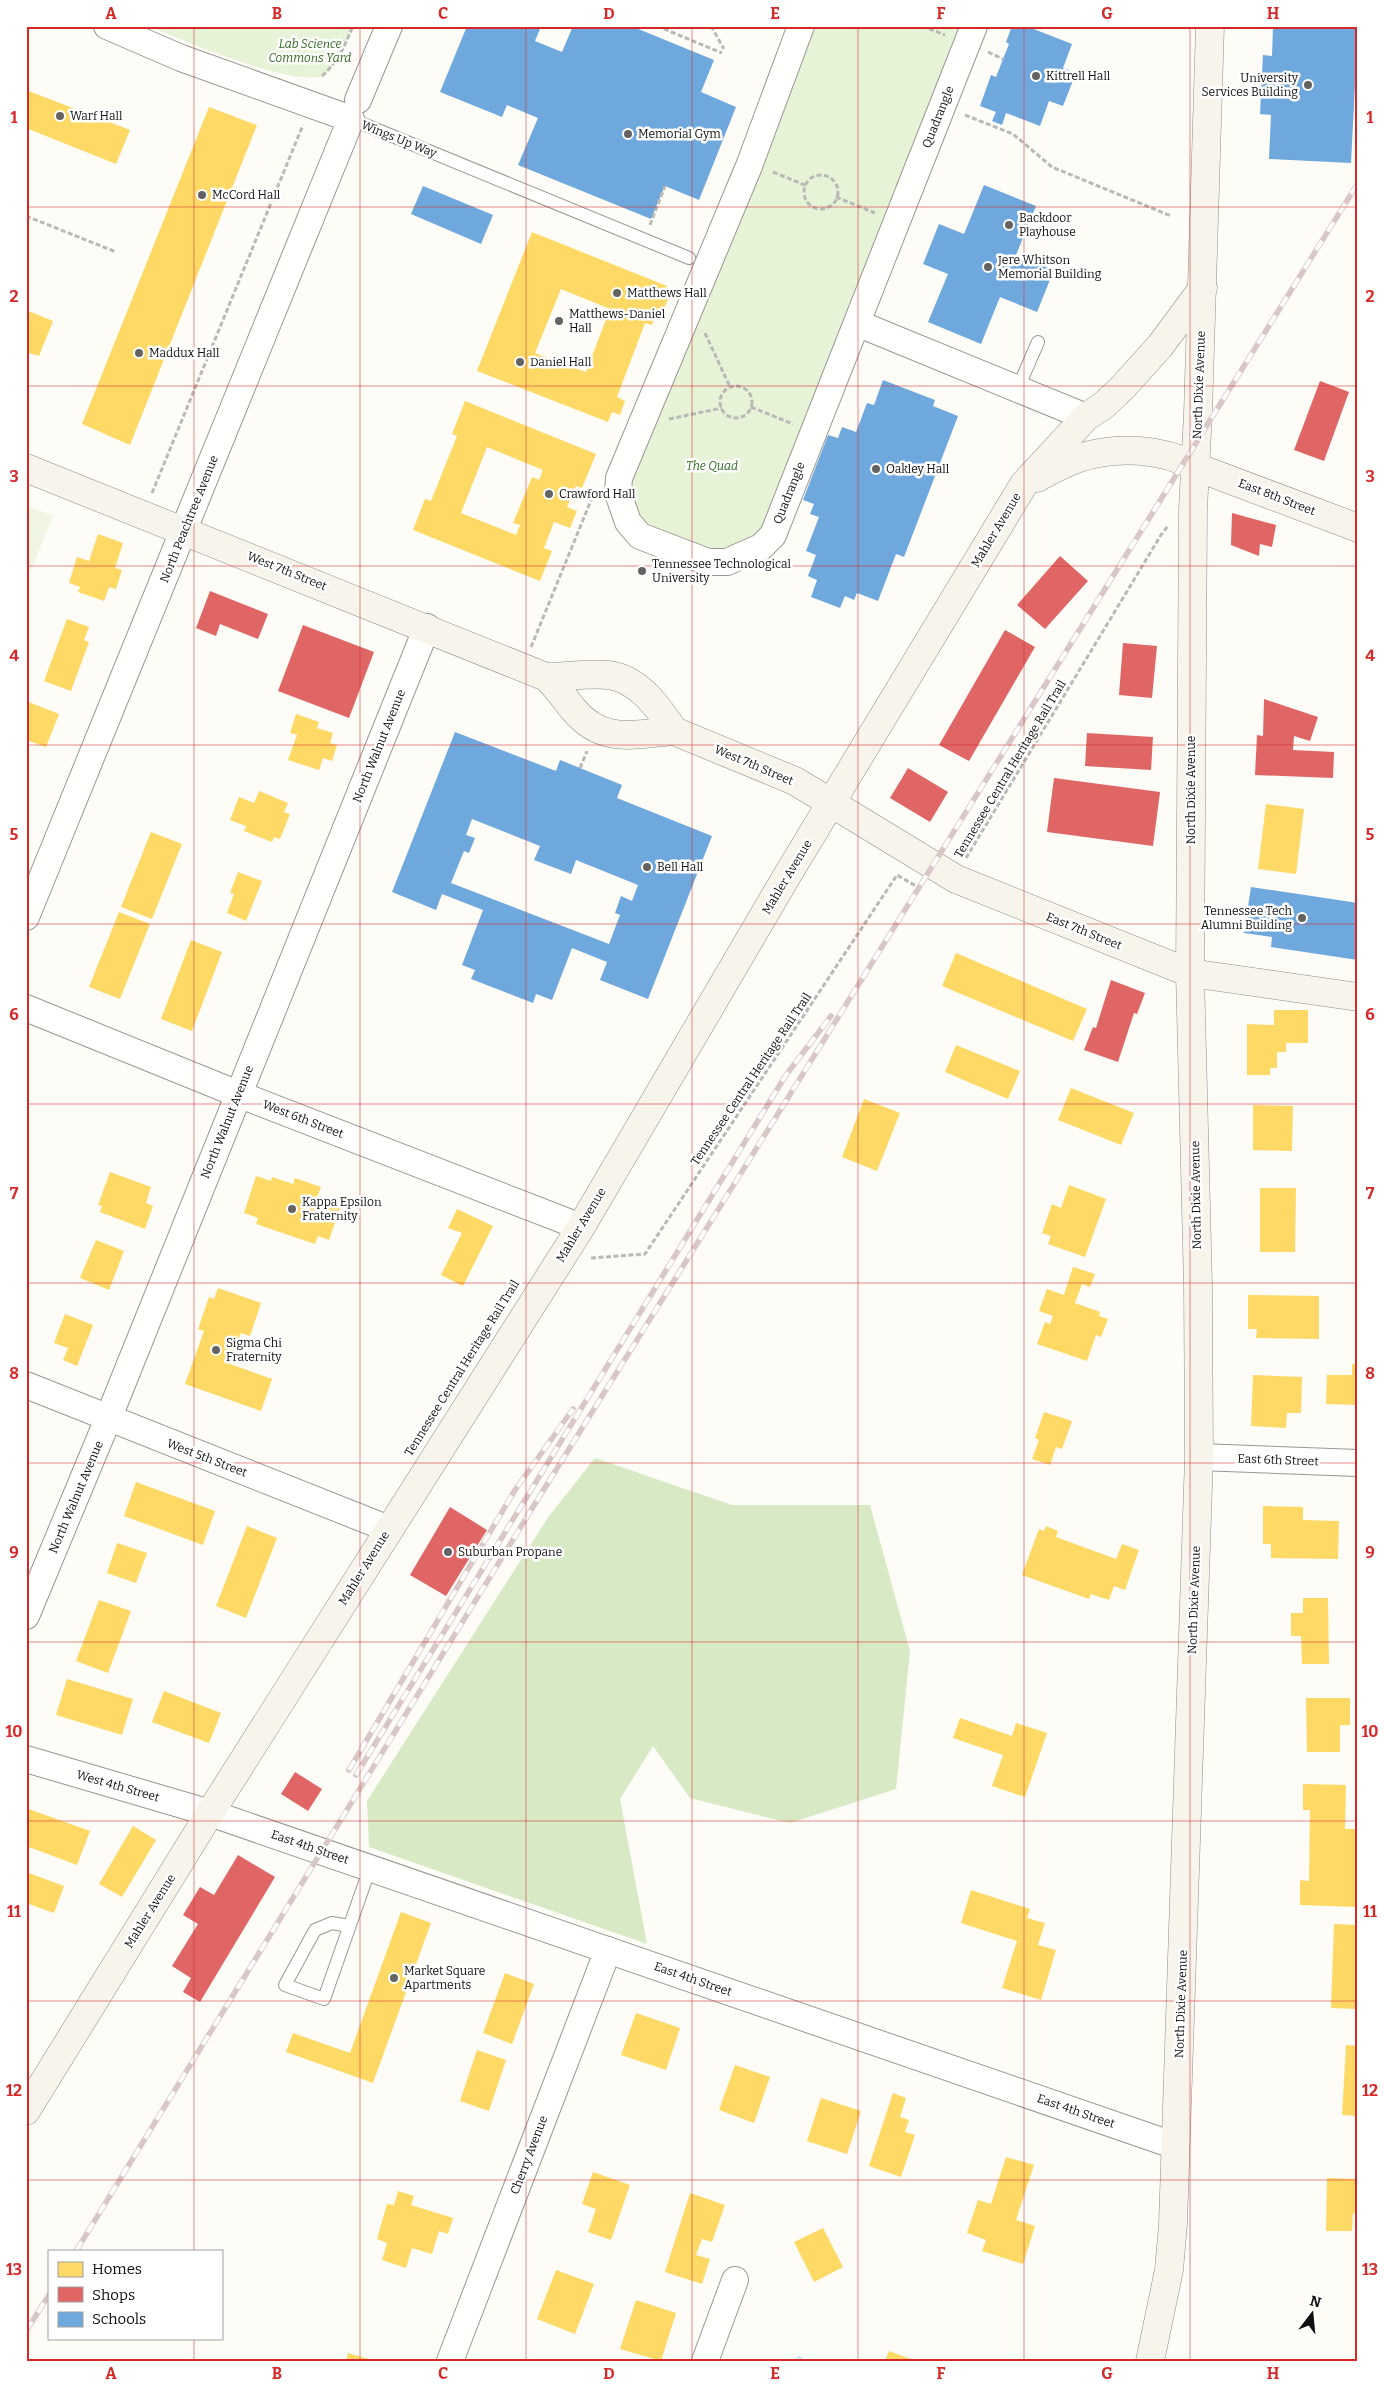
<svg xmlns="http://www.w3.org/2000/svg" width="1384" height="2387" viewBox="0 0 1384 2387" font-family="Bitter,serif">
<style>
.green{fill:#e7f3d7}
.forest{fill:#d8eac5}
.pitch{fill:#f0f6e1}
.homes{fill:#ffd966;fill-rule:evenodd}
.shops{fill:#e06666}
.schools{fill:#6fa8dc;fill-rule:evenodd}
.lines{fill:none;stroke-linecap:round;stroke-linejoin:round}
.stream{stroke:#cde8f7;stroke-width:6}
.lane-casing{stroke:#979795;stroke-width:14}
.street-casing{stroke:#979795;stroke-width:28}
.secondary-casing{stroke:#8e8d8b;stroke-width:29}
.path{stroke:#b9b9b8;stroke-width:3;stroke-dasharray:5 2.5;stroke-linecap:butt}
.lane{stroke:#fffffe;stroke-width:12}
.street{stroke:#fffffe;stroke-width:26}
.secondary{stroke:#f6f4eb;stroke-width:28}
.rail-casing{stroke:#d9c6c7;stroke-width:5.5}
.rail{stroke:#fff;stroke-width:4;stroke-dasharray:11;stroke-linecap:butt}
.grid{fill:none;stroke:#d62828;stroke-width:1;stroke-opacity:0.55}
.poi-dot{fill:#646362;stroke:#fff;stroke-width:2}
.labels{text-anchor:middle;stroke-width:5;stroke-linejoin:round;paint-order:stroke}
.park-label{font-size:12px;font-style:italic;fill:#2f6b1f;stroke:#fff}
.poi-label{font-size:12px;fill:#111;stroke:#fff;text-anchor:start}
.street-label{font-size:12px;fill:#111;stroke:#fff}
.neatline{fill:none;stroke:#d62828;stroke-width:2}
.grid-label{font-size:16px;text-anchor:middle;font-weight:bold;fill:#d62828}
</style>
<rect width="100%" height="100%" fill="#fdfcf7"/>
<g class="green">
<path d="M154,26H353C346,43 340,64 324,75C300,90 182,40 153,28Z"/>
<polygon points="799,26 974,26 773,535 727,562 640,536 619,478"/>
</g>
<polygon class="forest" points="595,1458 732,1505 870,1505 910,1651 896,1789 790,1823 690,1798 653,1746 620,1799 647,1944 369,1847 367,1801 549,1516"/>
<polygon class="pitch" points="26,505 53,516 31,570 26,568"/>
<g class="homes">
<polygon points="26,90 130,130 116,164 26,128"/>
<polygon points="209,107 257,125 130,445 82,424"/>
<path d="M532,232L667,286L662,297L668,299L660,318L655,316L652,325L645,323L617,397L625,401L620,415L612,412L608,422L477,371ZM561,289L610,309L586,372L535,353Z"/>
<polygon points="26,310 53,321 39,356 26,352"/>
<path d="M465,401L596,454L582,488L576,486L567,507L577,511L570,528L554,522L544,548L552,551L540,581L413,530L425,499L431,501L457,436L452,434ZM487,447L543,470L539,480L532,477L513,523L520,525L516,535L461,513Z"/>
<polygon points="98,534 123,543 115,568 122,570 116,589 109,587 104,601 78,592 80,587 69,583 77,557 89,561"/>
<polygon points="67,619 89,627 84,640 89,642 71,691 44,681"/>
<polygon points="26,701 59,714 46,747 26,740"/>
<polygon points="296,714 319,722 317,728 333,733 330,743 337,745 332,761 323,758 319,770 288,760 297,735 290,733"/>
<polygon points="259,791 288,803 284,812 290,814 280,839 274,837 272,842 244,831 246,826 230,820 239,797 254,803"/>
<polygon points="1266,804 1304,809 1296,874 1258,869"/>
<polygon points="151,832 182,844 152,919 121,907"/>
<polygon points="238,872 262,881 246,921 227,913 234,894 230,893"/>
<polygon points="119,912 150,924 120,999 89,987"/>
<polygon points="191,940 222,952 192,1031 161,1019"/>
<polygon points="956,953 1087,1009 1073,1041 942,986"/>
<polygon points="1274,1010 1308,1010 1308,1043 1286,1043 1286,1052 1277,1052 1277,1068 1270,1068 1270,1075 1247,1075 1247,1024 1274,1025"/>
<polygon points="956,1045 1020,1071 1008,1099 945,1072"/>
<polygon points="1071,1088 1134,1113 1121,1145 1058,1120"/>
<polygon points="864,1099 900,1113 877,1171 842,1157"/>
<polygon points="1253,1105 1293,1106 1292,1151 1253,1150"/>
<polygon points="110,1172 151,1187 146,1203 153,1206 145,1229 100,1212 102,1206 98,1205"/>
<polygon points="256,1176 271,1181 272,1177 293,1184 295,1178 321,1187 317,1197 341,1205 329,1240 318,1236 315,1244 256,1224 258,1218 244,1213"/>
<polygon points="1069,1185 1106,1199 1085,1257 1048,1244 1051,1236 1042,1233 1052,1204 1061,1208"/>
<polygon points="1260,1188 1296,1188 1295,1252 1260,1252"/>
<polygon points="457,1209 493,1226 463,1286 441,1275 462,1233 448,1228"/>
<polygon points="96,1240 124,1251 109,1290 80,1278"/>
<polygon points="1073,1267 1095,1274 1090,1287 1082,1284 1075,1303 1100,1312 1099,1316 1108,1319 1101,1337 1096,1335 1087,1361 1037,1344 1045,1322 1050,1324 1053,1316 1039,1311 1047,1289 1064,1295"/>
<polygon points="218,1288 261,1303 250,1336 241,1333 230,1364 272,1379 261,1411 185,1384 204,1331 198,1329 209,1297 214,1299"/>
<polygon points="1248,1295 1319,1296 1319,1339 1256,1338 1257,1329 1248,1329"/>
<polygon points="65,1314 93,1325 77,1366 63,1360 68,1348 54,1343"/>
<polygon points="1352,1364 1358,1364 1358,1405 1326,1404 1327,1375 1352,1375"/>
<polygon points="1253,1375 1302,1377 1301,1413 1287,1413 1286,1428 1251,1426"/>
<polygon points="1044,1412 1072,1421 1062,1449 1056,1447 1050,1465 1032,1459 1039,1440 1035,1438"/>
<polygon points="136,1482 215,1511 203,1545 124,1516"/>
<polygon points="1263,1506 1303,1507 1303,1520 1339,1521 1338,1559 1271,1558 1271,1544 1263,1544"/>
<polygon points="247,1526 277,1538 246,1618 216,1606"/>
<polygon points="1046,1526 1058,1531 1056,1537 1116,1559 1122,1544 1139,1550 1125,1590 1114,1586 1109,1600 1091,1594 1089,1599 1022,1575 1039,1529 1044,1531"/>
<polygon points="117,1543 147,1553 136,1583 107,1573"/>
<polygon points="1303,1598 1328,1598 1329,1664 1302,1664 1301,1636 1291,1636 1291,1613 1303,1613"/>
<polygon points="99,1600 131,1611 108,1673 76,1661"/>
<polygon points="67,1679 133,1699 122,1735 56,1715"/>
<polygon points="164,1691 221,1713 209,1743 152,1722"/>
<polygon points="1306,1698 1350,1698 1350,1725 1340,1725 1340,1752 1307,1752"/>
<polygon points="960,1718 1012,1736 1016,1723 1047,1733 1025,1797 992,1786 1003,1755 953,1738"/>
<polygon points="1303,1784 1346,1785 1345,1829 1358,1829 1358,1907 1300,1905 1300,1880 1309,1881 1310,1810 1303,1810"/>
<polygon points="26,1808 90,1831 77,1865 26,1846"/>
<polygon points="133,1826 156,1840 122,1897 99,1884"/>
<polygon points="26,1872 64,1886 54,1913 26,1903"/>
<polygon points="971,1890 1030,1909 1027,1918 1045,1923 1038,1945 1056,1950 1041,2000 1002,1988 1017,1941 961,1923"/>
<polygon points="401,1912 431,1923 373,2083 286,2052 293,2033 350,2053"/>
<polygon points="1334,1924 1358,1925 1358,2009 1331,2008"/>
<polygon points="505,1973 534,1984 512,2044 483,2033"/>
<polygon points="636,2013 680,2028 666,2070 621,2055"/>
<polygon points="1346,2045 1358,2046 1358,2116 1342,2115"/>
<polygon points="477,2050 506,2060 489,2111 460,2101"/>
<polygon points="735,2065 770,2077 754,2123 719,2110"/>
<polygon points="893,2093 906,2098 900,2117 909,2120 905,2132 915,2135 901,2177 869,2166"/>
<polygon points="821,2098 861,2111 847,2154 807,2141"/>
<polygon points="1006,2157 1034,2165 1016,2220 1035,2226 1023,2264 982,2251 986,2240 967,2233 978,2200 991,2204"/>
<polygon points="593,2172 630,2185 611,2240 588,2232 596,2209 582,2204"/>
<polygon points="1327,2178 1357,2179 1358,2213 1353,2213 1352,2231 1326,2231"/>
<polygon points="398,2191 414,2196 411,2205 453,2218 448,2234 439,2231 432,2254 412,2248 406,2268 382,2260 387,2243 377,2239 387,2204 394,2205"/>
<polygon points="690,2193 725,2205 712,2242 702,2239 696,2255 710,2259 702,2284 665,2272"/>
<polygon points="823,2228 843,2267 814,2282 794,2242"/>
<polygon points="556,2270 594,2284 575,2334 537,2319"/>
<polygon points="636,2300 676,2313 661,2361 620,2349"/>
<polygon points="889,2351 916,2361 885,2361"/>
<polygon points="348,2353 372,2360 372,2361 346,2361"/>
</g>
<g class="shops">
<polygon points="1320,381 1349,392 1324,461 1294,450"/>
<polygon points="1232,513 1276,525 1272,547 1260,544 1259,556 1231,545"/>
<polygon points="1060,556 1088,581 1045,629 1017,605"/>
<polygon points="210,591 268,614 258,639 220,624 216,636 196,628"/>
<polygon points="303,625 374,652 349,718 278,691"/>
<polygon points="1005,630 1035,647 969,761 939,745"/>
<polygon points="1123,643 1157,646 1152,698 1119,695"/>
<polygon points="1264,699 1318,717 1310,741 1294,736 1293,750 1334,752 1333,778 1255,775 1257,735 1263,736"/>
<polygon points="1087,733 1153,737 1151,770 1085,766"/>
<polygon points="908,768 948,792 930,822 890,798"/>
<polygon points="1054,778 1160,792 1153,846 1047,832"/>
<polygon points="1111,980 1145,993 1137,1014 1134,1013 1118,1062 1084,1050 1093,1027 1096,1028"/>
<polygon points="450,1507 487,1530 446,1596 410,1575"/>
<polygon points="295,1772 322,1789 308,1811 281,1794"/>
<polygon points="238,1855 275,1877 200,2002 183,1992 191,1978 172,1966 198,1924 183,1915 200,1887 214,1895"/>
</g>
<g class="schools">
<polygon points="467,26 533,26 540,29 535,41 562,52 573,26 631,26 714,60 701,92 736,107 699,200 665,186 651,219 518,165 538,118 507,105 502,117 440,92"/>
<polygon points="1012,26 1026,26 1072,44 1063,68 1076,73 1063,106 1049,101 1040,126 1006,113 1002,125 992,121 996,112 980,106 991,75 996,77 1009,44 1006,42"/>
<polygon points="1273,26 1358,26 1351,163 1269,159 1271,115 1260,114 1263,55 1272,56"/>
<polygon points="984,185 1036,206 1016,255 1054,270 1037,312 1000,297 981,344 928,322 948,274 923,264 939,224 964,234"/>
<polygon points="423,186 493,215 481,244 411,214"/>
<polygon points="883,380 935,400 933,406 958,416 904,557 896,554 878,601 857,593 854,600 845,596 840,608 811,597 817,580 808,576 816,555 806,551 819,517 810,514 814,504 803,500 828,435 838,438 842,427 856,432 867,403 874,405"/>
<path d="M455,732L556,771L560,760L580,768L622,785L617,798L712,836L648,999L600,980L607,962L572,948L552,1000L536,994L533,1003L471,979L475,970L462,965L483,910L442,894L436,910L392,892ZM472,819L540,846L534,860L571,874L576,860L638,885L632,901L621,896L615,913L620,915L609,944L451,883L464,851L469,853L475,838L466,835Z"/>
<polygon points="1251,887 1358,903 1358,960 1271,947 1272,937 1244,933"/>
</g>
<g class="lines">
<polyline class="stream" points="798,2361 799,2359"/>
<g class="lane-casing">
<g id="lane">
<polyline points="351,119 689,258"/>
<polyline points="1018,388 1038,342"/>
<polyline points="349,1926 332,1923 315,1930 285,1985 324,1999 370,1868"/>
</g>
</g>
<g class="street-casing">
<g id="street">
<polyline points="801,26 749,166 619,478 618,493 628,522 640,536 708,562 727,562 761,547 773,535 974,26"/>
<polyline points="358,100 389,26"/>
<polyline points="864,326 1086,417"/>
<polyline points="26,917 351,119 181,58 107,26"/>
<polyline points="26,1008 238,1094 581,1227"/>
<polyline points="26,1385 389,1529"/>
<polyline points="1199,1457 1358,1463"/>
<polyline points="26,1616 108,1419 427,627"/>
<polyline points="26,1759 210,1813 1176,2146"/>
<polyline points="450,2361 608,1950"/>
<polyline points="705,2361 735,2280"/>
</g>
</g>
<g class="secondary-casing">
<g id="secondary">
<path d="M26,468L546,677C557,687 564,698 573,709C603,745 634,734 674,731C659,708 638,678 608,675C587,673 566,677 546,677"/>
<path d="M1037,478C1050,471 1064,463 1079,458C1116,446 1162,448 1196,467L1358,528"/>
<polyline points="674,731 795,781 956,879 1190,973 1358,997"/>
<polyline points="26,2111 210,1813 581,1227 788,874 1024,484 1086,417 1104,405 1123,387 1160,346 1203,288"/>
<polyline points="1150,2361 1169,2270 1173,2224 1199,1457 1198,1285 1190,973 1193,509 1198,413 1210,26"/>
</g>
</g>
<g class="path">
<polyline points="657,26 722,53"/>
<polyline points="711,26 724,49"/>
<polyline points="922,26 945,35"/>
<polyline points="988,52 1003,59"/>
<path d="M322,76C338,62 345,45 353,26"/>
<polyline points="965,115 1013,134 1052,167 1171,216"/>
<polyline points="773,172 807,186"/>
<circle cx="821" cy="192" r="17"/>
<polyline points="836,197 875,213"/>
<polyline points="26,216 116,252"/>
<polyline points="650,225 665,186"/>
<polyline points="705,333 730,387"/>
<circle cx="736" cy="402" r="16"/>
<polyline points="751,407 793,424"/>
<polyline points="669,419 722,408"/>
<polyline points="152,493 303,125"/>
<polyline points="531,647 594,493"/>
<polyline points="580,768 587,751"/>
<polyline points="966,858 1161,535 1168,526"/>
<polyline points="591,1258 645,1254 897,875 916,886"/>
</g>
<use href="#lane" class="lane"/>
<use href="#street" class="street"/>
<use href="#secondary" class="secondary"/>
<g class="rail-casing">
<g id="rail">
<polyline points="349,1770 515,1490 573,1409"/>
<polyline points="356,1775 786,1075 831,1016"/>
<polyline points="76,2251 541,1494 1358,183"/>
<polyline points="26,2331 49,2295"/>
</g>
</g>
<use href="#rail" class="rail"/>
</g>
<path class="grid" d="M194,26V2251M360,26V2361M526,26V2361M692,26V2361M858,26V2361M1024,26V2361M1190,26V2361M26,207H1358M26,386H1358M26,566H1358M26,745H1358M26,924H1358M26,1104H1358M26,1283H1358M26,1463H1358M26,1642H1358M26,1821H1358M26,2001H1358M26,2180H1358M194,2338V2361"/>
<g class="poi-dot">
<circle cx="1036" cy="76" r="5"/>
<circle cx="1308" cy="85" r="5"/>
<circle cx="60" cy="116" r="5"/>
<circle cx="628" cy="134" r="5"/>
<circle cx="202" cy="195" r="5"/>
<circle cx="1009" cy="225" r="5"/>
<circle cx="988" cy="267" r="5"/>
<circle cx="617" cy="293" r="5"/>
<circle cx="559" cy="321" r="5"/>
<circle cx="139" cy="353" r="5"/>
<circle cx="520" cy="362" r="5"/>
<circle cx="876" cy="469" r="5"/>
<circle cx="549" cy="494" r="5"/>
<circle cx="642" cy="571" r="5"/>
<circle cx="647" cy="867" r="5"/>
<circle cx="1302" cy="918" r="5"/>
<circle cx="292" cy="1209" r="5"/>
<circle cx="216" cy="1350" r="5"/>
<circle cx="448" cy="1552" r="5"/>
<circle cx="394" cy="1978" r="5"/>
</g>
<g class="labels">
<g class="park-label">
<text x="310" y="48">Lab Science<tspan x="310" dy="14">Commons Yard</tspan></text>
<text x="712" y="470">The Quad</text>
</g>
<g class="poi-label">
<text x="1046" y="80">Kittrell Hall</text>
<text x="1298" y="82" text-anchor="end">University<tspan x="1298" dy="14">Services Building</tspan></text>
<text x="70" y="120">Warf Hall</text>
<text x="638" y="138">Memorial Gym</text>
<text x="212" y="199">McCord Hall</text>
<text x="1019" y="222">Backdoor<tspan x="1019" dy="14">Playhouse</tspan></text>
<text x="998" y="264">Jere Whitson<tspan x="998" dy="14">Memorial Building</tspan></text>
<text x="627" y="297">Matthews Hall</text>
<text x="569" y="318">Matthews-Daniel<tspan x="569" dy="14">Hall</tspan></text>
<text x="149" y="357">Maddux Hall</text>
<text x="530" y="366">Daniel Hall</text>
<text x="886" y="473">Oakley Hall</text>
<text x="559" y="498">Crawford Hall</text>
<text x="652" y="568">Tennessee Technological<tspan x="652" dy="14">University</tspan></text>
<text x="657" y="871">Bell Hall</text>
<text x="1292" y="915" text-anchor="end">Tennessee Tech<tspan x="1292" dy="14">Alumni Building</tspan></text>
<text x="302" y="1206">Kappa Epsilon<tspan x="302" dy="14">Fraternity</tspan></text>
<text x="226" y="1347">Sigma Chi<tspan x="226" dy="14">Fraternity</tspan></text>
<text x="458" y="1556">Suburban Propane</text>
<text x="404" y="1975">Market Square<tspan x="404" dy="14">Apartments</tspan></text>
</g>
<g class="street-label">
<text transform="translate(938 117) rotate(-68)" y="4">Quadrangle</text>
<text transform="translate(399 139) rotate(22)" y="4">Wings Up Way</text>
<text transform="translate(1199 385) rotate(-88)" y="4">North Dixie Avenue</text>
<text transform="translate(789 493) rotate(-68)" y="4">Quadrangle</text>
<text transform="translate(1277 497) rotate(21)" y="4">East 8th Street</text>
<text transform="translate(189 519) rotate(-68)" y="4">North Peachtree Avenue</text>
<text transform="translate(996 530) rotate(-59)" y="4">Mahler Avenue</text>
<text transform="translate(287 571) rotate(22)" y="4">West 7th Street</text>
<text transform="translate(379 746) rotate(-68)" y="4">North Walnut Avenue</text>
<text transform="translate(754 765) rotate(23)" y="4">West 7th Street</text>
<text transform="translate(1010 769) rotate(-59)" y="4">Tennessee Central Heritage Rail Trail</text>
<text transform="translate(1191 790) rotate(-90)" y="4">North Dixie Avenue</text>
<text transform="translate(787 877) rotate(-59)" y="4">Mahler Avenue</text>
<text transform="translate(1084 931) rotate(22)" y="4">East 7th Street</text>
<text transform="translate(751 1079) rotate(-56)" y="4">Tennessee Central Heritage Rail Trail</text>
<text transform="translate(303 1119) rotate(21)" y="4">West 6th Street</text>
<text transform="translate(227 1122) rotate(-68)" y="4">North Walnut Avenue</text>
<text transform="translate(1196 1195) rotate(-91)" y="4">North Dixie Avenue</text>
<text transform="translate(581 1225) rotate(-59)" y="4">Mahler Avenue</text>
<text transform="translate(462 1368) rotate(-58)" y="4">Tennessee Central Heritage Rail Trail</text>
<text transform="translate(207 1458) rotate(21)" y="4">West 5th Street</text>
<text transform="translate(1278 1460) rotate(2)" y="4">East 6th Street</text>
<text transform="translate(76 1497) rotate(-67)" y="4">North Walnut Avenue</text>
<text transform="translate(364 1568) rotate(-58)" y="4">Mahler Avenue</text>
<text transform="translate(1194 1600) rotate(-88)" y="4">North Dixie Avenue</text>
<text transform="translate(118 1786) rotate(16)" y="4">West 4th Street</text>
<text transform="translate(310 1847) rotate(19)" y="4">East 4th Street</text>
<text transform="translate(150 1911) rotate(-58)" y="4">Mahler Avenue</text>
<text transform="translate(693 1979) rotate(19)" y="4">East 4th Street</text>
<text transform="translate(1181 2004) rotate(-88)" y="4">North Dixie Avenue</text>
<text transform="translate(1076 2111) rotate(19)" y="4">East 4th Street</text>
<text transform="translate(529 2155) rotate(-69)" y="4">Cherry Avenue</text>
</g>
</g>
<rect width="1384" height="2387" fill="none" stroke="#ffffff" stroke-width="55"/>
<rect x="48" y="2250" width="175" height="90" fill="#ffffff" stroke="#a0a0a0"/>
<rect x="58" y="2262" width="25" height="15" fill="#ffd966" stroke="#a0a0a0"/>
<text x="92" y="2274" font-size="15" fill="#111111">Homes</text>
<rect x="58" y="2287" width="25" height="15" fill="#e06666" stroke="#a0a0a0"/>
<text x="92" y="2300" font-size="15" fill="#111111">Shops</text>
<rect x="58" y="2312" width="25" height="15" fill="#6fa8dc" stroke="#a0a0a0"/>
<text x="92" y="2324" font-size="15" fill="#111111">Schools</text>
<g transform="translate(1312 2314) rotate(16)" stroke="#ffffff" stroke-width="4" paint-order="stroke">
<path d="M0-4L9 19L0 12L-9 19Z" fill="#111111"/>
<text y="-8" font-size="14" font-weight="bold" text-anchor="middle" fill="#111111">N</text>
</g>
<rect x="28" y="28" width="1328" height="2332" class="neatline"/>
<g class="grid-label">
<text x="111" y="19">A</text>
<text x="277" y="19">B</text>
<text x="443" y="19">C</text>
<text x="609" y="19">D</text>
<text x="775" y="19">E</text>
<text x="941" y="19">F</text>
<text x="1107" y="19">G</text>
<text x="1273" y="19">H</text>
<text x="14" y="123">1</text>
<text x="1370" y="123">1</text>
<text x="14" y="302">2</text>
<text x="1370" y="302">2</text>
<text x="14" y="482">3</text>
<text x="1370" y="482">3</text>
<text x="14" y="661">4</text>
<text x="1370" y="661">4</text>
<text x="14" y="840">5</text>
<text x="1370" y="840">5</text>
<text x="14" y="1020">6</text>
<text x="1370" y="1020">6</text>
<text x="14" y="1199">7</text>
<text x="1370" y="1199">7</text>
<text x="14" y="1379">8</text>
<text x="1370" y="1379">8</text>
<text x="14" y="1558">9</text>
<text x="1370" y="1558">9</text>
<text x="14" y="1737">10</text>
<text x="1370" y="1737">10</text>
<text x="14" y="1917">11</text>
<text x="1370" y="1917">11</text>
<text x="14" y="2096">12</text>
<text x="1370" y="2096">12</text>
<text x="14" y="2275">13</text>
<text x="1370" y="2275">13</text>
<text x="111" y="2379">A</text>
<text x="277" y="2379">B</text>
<text x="443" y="2379">C</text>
<text x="609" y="2379">D</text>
<text x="775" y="2379">E</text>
<text x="941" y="2379">F</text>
<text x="1107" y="2379">G</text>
<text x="1273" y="2379">H</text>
</g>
</svg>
